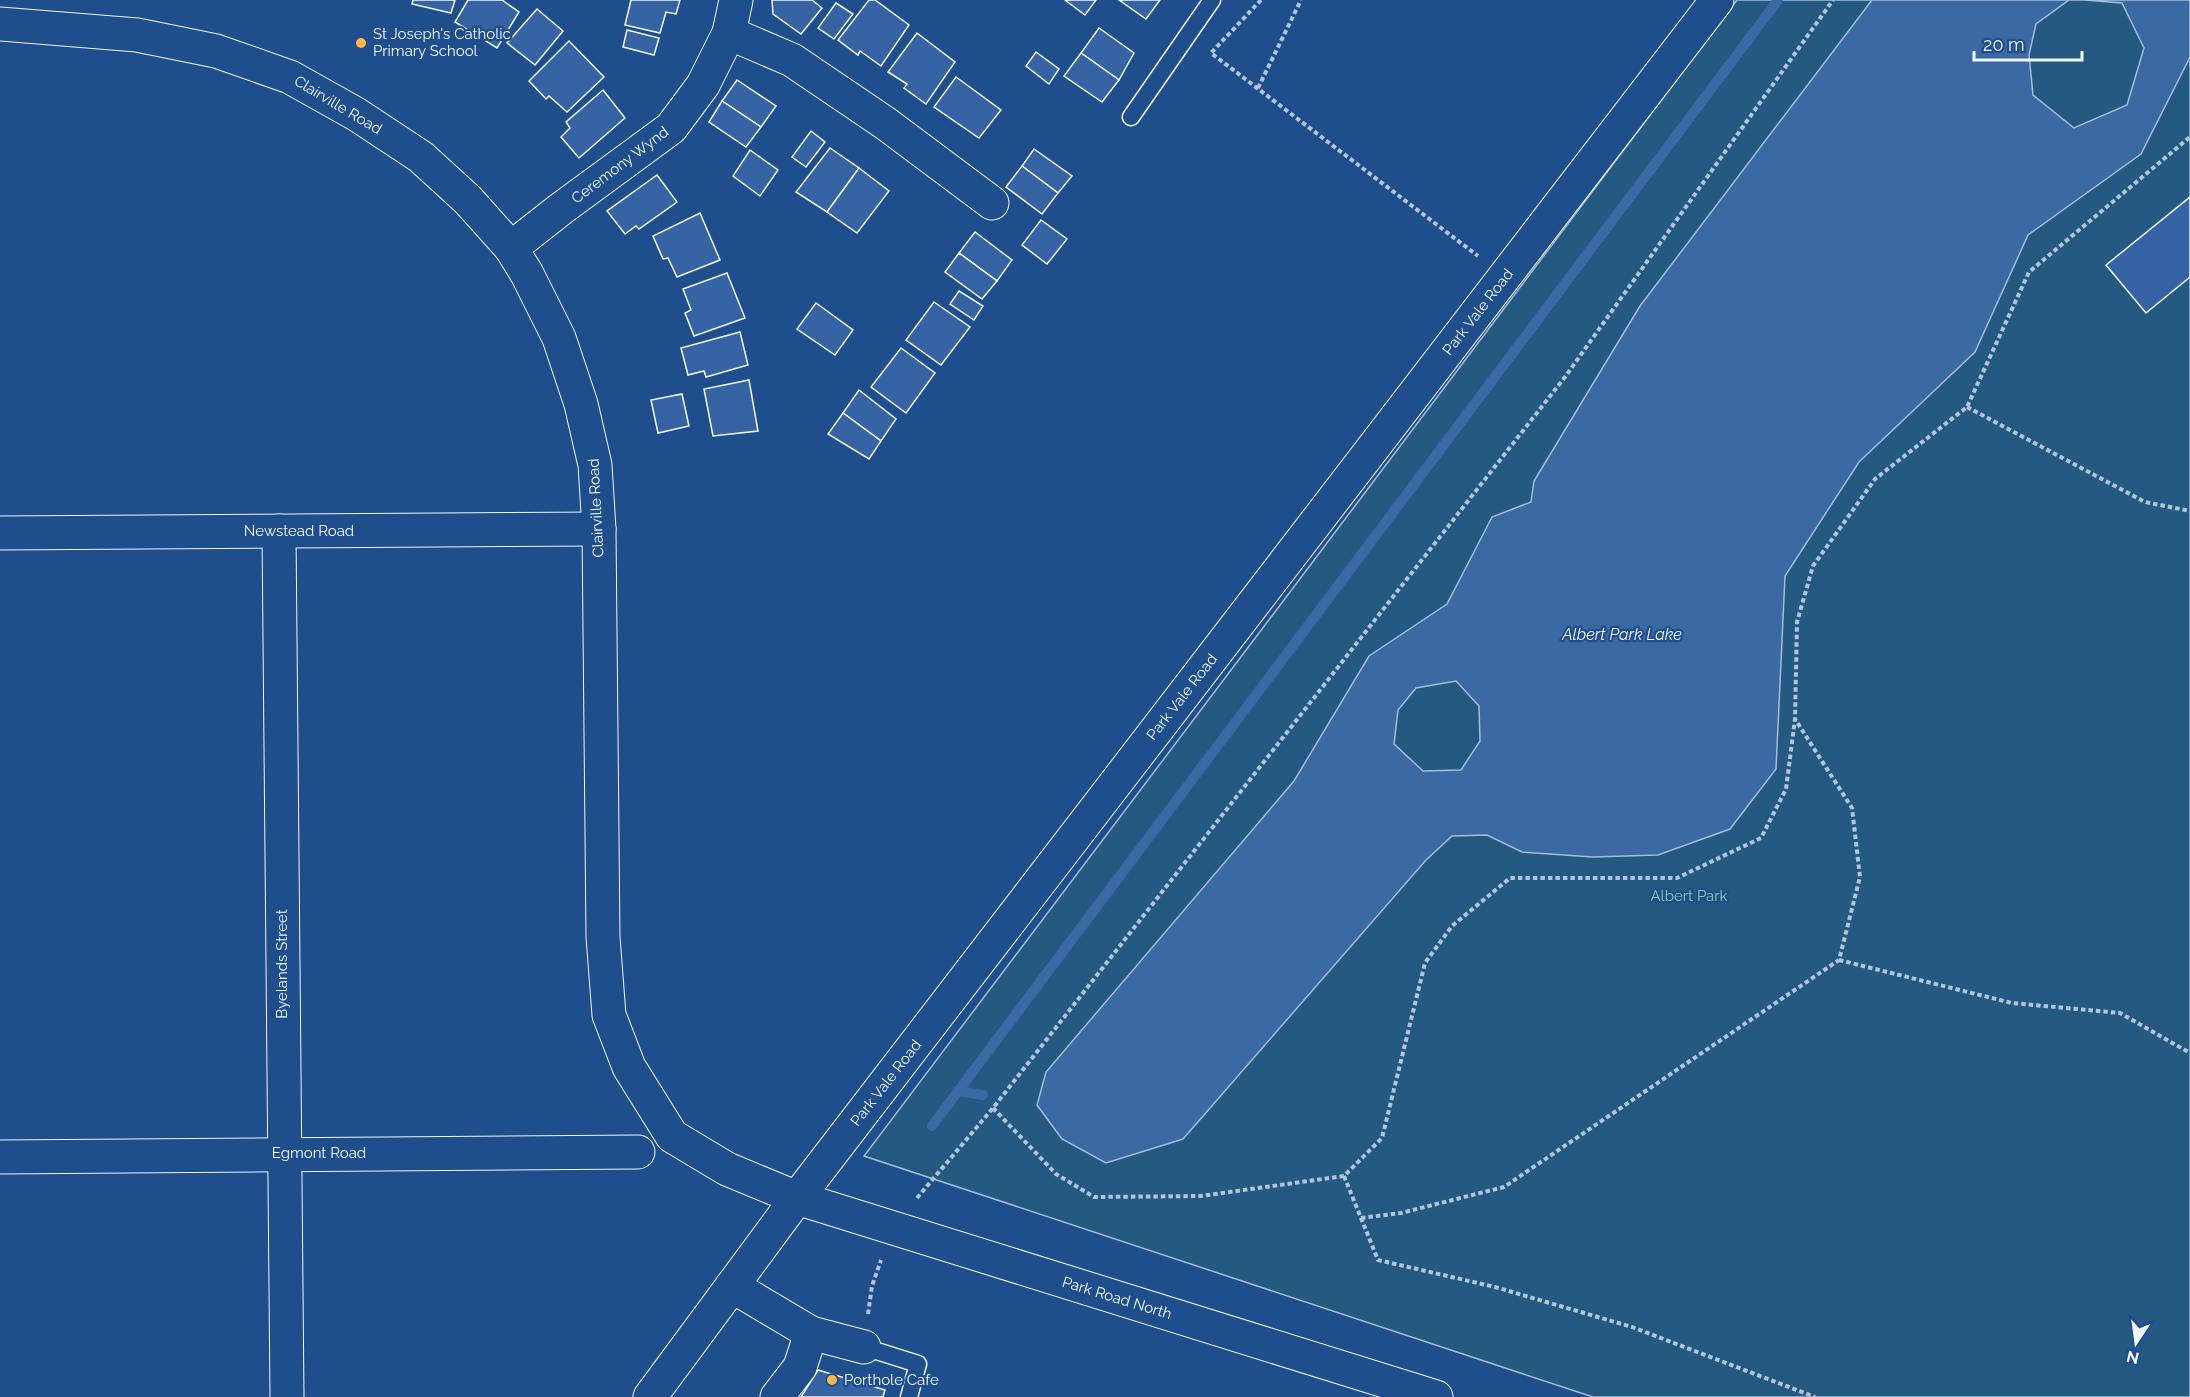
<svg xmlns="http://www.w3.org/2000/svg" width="2190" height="1397" viewBox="0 0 2190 1397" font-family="Raleway,sans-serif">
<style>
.green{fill:#245a82;stroke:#a8bbd7;stroke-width:1.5}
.water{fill:#3b69a3;stroke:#a8bbd7;stroke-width:1.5;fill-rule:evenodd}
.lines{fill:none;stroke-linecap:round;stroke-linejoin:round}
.stream{stroke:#3b69a3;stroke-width:10}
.building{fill:#3563a3;stroke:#f2f6ff;stroke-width:1.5}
.lane-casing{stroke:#f2f6ff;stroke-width:19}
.street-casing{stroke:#f2f6ff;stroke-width:35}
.secondary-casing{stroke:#f2f6ff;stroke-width:35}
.path{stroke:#b3c4dc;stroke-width:4;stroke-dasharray:4.5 3;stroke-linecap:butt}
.lane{stroke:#1f4e8c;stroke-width:16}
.street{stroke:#1f4e8c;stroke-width:33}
.secondary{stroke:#1f4e8c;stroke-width:33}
.poi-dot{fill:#ffb74d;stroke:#1f4e8c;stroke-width:2}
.labels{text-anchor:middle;stroke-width:4.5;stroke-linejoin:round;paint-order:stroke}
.poi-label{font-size:15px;fill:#f2f6ff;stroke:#1f4e8c;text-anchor:start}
.street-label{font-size:15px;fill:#f2f6ff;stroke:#1f4e8c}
.park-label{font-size:15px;fill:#97c8a6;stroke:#1f4e8c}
.water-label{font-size:16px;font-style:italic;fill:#f2f6ff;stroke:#1f4e8c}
</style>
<rect width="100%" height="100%" fill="#1f4e8c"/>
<polygon class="green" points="1737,0 2190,0 2190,1397 1593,1397 864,1156"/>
<path class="water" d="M1872,0H2069L2036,24L2029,55L2033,95L2074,128L2127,105L2144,48L2122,3L2085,0H2190V57L2141,154L2028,235L1975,352L1859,462L1785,576L1776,769L1730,829L1658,855L1593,857L1522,852L1487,835L1452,836L1426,860L1183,1139L1106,1163L1062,1139L1037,1105L1046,1072L1294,781L1369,656L1447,604L1492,517L1531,502L1534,481L1640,306ZM1456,681L1479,706L1480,741L1461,770L1423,771L1394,744L1398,710L1416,688Z"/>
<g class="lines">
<g class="stream">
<polyline points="957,1091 983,1095"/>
<polyline points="932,1126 1778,0"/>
</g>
</g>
<g class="building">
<polygon points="413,0 455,0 451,13 412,4"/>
<polygon points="468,0 502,0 519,12 497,48 455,22"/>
<polygon points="631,0 680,0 676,14 666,12 660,33 625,25"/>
<polygon points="772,0 812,0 822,8 801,34 773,14"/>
<polygon points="869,0 875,0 909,25 881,66 860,51 858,55 838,40"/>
<polygon points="1065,0 1096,0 1085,15"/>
<polygon points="1119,0 1160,0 1146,19"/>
<polygon points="836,3 853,14 834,39 818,28"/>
<polygon points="537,9 563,31 535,65 507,43"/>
<polygon points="1099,28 1134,53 1119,80 1081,53"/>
<polygon points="627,30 659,38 654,55 623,47"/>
<polygon points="917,33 955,62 926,104 904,88 907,84 888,72"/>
<polygon points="569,41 604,77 567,112 549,96 546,99 529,81"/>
<polygon points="1036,52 1059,69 1049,84 1026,66"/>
<polygon points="1081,53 1119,80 1102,102 1064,76"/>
<polygon points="956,77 1001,110 979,138 934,107"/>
<polygon points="737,80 776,106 761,127 722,101"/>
<polygon points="603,90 625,118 579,158 561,137 570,128 566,122"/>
<polygon points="722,101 761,127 746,147 709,122"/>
<polygon points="811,131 825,142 806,167 792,157"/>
<polygon points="830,148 859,168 827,212 796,192"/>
<polygon points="1034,149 1072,176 1058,193 1022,166"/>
<polygon points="750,150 778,170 760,196 733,176"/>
<polygon points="1022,166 1058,193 1042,214 1006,187"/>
<polygon points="859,168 889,191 857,233 827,212"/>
<polygon points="657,175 677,202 639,229 636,226 625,234 607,211"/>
<polygon points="2190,197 2190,277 2146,313 2106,265"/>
<polygon points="700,213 720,260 677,277 668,258 663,259 653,236"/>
<polygon points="1041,220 1067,239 1047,264 1022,245"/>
<polygon points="975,232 1012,260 997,281 959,253"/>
<polygon points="959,253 997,281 982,299 945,272"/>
<polygon points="727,273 745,318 694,336 685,313 691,310 683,289"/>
<polygon points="959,291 983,306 974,320 950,304"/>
<polygon points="934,302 970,327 941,365 906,340"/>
<polygon points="816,303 853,330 835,355 797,329"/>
<polygon points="740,332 748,365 706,377 704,371 688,375 681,348"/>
<polygon points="901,348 935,373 906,413 871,387"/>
<polygon points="749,380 758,431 713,436 704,389"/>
<polygon points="859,390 896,419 881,441 843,413"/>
<polygon points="682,394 689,426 658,433 651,400"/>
<polygon points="843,413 881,441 869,459 828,434"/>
<polygon points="818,1370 885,1390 883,1397 801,1397"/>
</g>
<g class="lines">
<g class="lane-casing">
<g id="lane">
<polyline points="1131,117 1212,0"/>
<polyline points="864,1347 918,1364 909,1397"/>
</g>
</g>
<g class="street-casing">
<g id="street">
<polyline points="729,33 792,60 885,123 992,203"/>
<polyline points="511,248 562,208 671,128 703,85 729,33 736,0"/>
<polyline points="279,531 287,1397"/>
<polyline points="0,533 599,529"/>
<polyline points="0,1157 638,1152"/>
<polyline points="732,1286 811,1333 864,1347"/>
<polyline points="650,1397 797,1198 1717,0"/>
<polyline points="777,1397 800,1367 811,1333"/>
</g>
</g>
<g class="secondary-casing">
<polyline id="secondary" points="0,24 137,35 216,51 290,77 356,114 421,157 468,200 511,248 527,274 559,338 581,404 595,465 599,529 603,937 609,1015 629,1067 672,1136 727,1169 797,1198 1436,1397"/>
</g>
<g class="path">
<polyline points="1261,0 1211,53 1478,256"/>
<polyline points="1258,88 1301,0"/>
<polyline points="1967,407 2145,502 2190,511"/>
<polyline points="1839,960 2012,1003 2120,1013 2190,1053"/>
<polyline points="993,1108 1056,1174 1094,1197 1201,1196 1344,1176 1382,1138 1425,963 1452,926 1510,878 1677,878 1761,838 1786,789 1795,719 1797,622 1813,566 1875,479 1967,407 2029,272 2190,137"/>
<polyline points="1344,1176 1378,1260 1495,1287 1632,1327 1815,1397"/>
<polyline points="917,1198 993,1108 1565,377 1833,0"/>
<polyline points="1361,1218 1401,1213 1504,1187 1839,960 1860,877 1852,808 1795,719"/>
<polyline points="868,1314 872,1286 881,1260"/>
</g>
<use href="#lane" class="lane"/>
<use href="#street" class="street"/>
<use href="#secondary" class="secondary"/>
</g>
<g class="poi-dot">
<circle cx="361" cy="43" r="6"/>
<circle cx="832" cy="1380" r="6"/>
</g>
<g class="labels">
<g class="poi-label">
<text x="373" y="39">St Joseph's Catholic<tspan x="373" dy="17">Primary School</tspan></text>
<text x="844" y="1385">Porthole Cafe</text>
</g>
<g class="street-label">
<text transform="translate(338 105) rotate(31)" y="5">Clairville Road</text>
<text transform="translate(620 165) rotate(-37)" y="5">Ceremony Wynd</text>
<text transform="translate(1478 312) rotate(-52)" y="5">Park Vale Road</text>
<text transform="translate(596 508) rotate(-93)" y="5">Clairville Road</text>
<text x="299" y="536">Newstead Road</text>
<text transform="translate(1182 697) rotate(-52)" y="5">Park Vale Road</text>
<text transform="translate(282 964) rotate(-90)" y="5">Byelands Street</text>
<text transform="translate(886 1083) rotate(-52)" y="5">Park Vale Road</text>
<text x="319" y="1158">Egmont Road</text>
<text transform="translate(1117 1298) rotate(17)" y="5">Park Road North</text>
</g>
<g class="park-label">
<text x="1689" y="901">Albert Park</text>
</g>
<g class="water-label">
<text x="1622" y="640">Albert Park Lake</text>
</g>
</g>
<g transform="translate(2136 1343) rotate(193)" stroke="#1f4e8c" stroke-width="4.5" paint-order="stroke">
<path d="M0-4.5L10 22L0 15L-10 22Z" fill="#f2f6ff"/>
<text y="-9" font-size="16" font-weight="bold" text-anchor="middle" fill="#f2f6ff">N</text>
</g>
<path d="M1974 51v9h108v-9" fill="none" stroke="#f2f6ff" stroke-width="3"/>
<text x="1983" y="51" font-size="18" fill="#f2f6ff" stroke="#1f4e8c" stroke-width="4.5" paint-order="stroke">20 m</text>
</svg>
